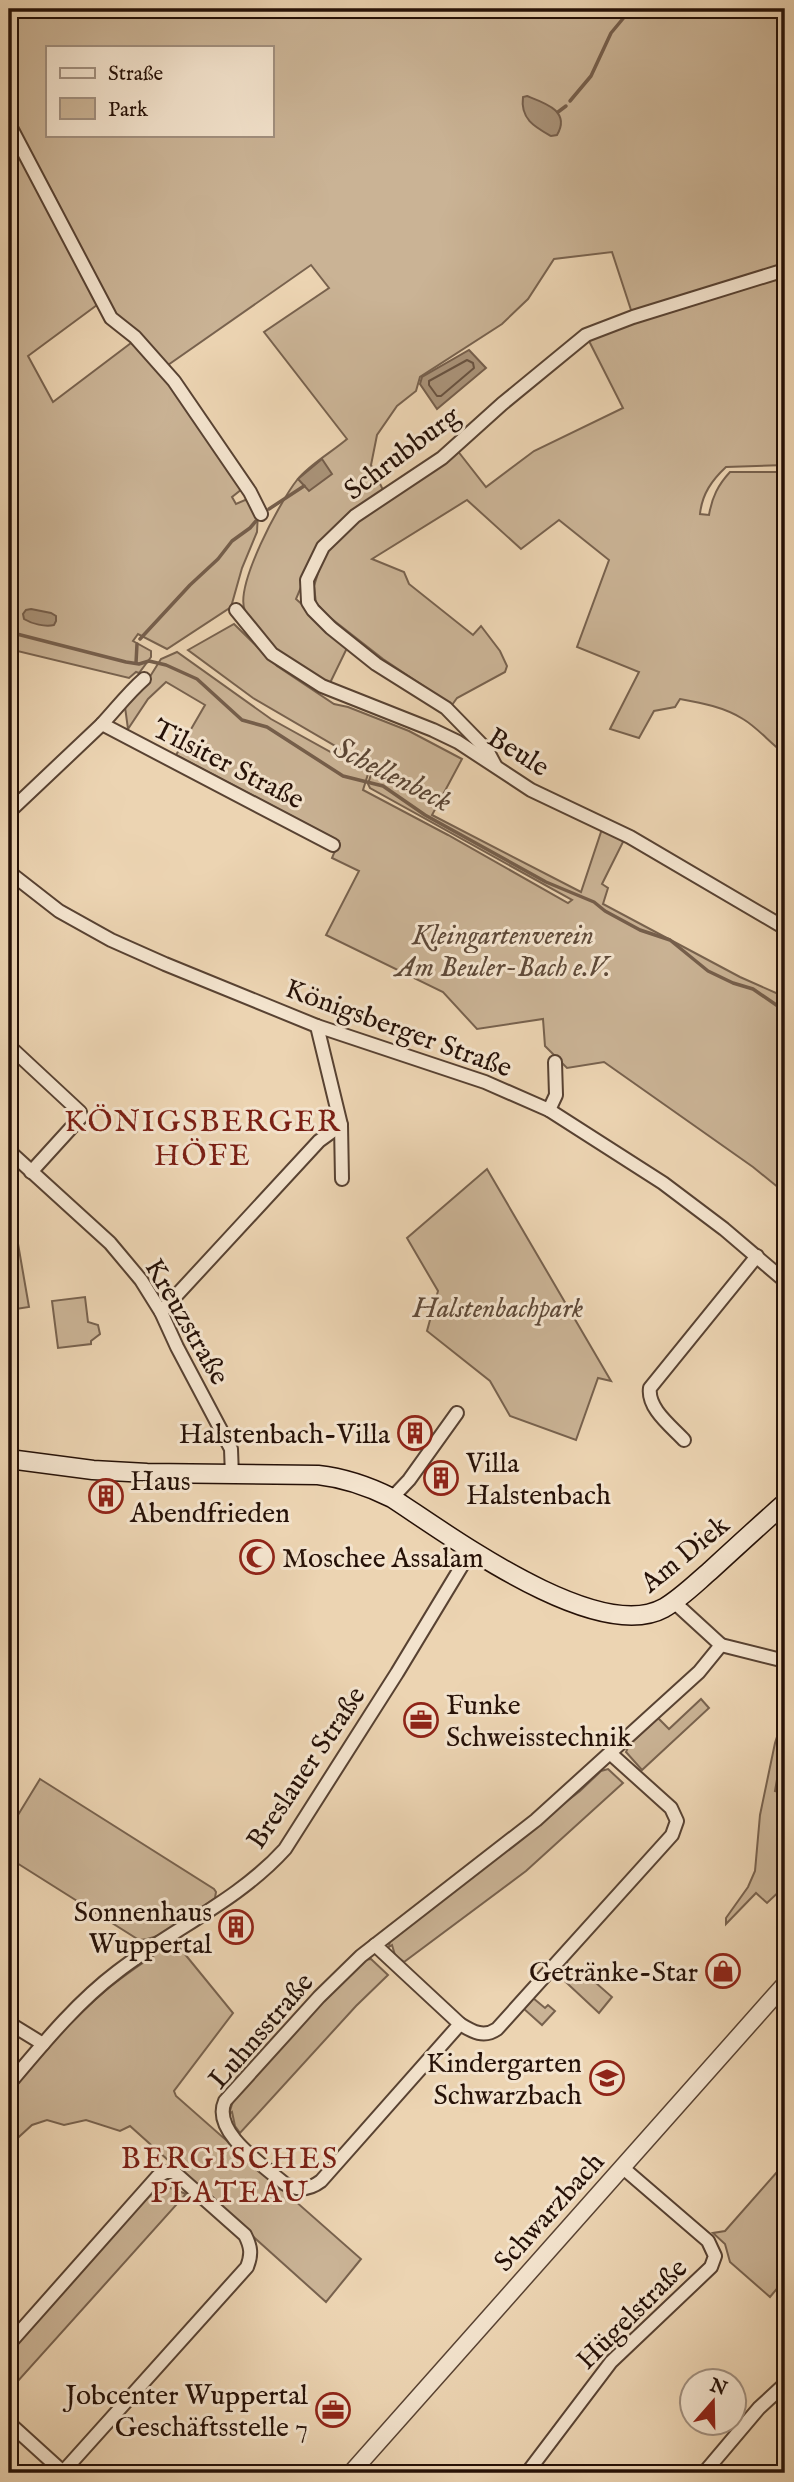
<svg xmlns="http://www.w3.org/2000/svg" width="794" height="2482" viewBox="0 0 794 2482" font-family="'IM FELL English',serif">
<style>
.green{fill:#cab395;stroke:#78624e;stroke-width:2;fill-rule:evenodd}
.water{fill:#a99278;stroke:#755e4b;stroke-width:2}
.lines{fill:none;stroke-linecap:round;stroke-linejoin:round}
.shore{stroke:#685240;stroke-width:2}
.stream{stroke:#755e4b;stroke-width:3.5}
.minor-casing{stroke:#584232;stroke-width:16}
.tertiary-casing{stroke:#584232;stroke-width:19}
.secondary-casing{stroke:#261107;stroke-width:21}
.minor{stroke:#f3e3cd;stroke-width:12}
.tertiary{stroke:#f3e3cd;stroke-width:16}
.secondary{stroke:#f3e3cd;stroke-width:18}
.labels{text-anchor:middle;stroke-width:6;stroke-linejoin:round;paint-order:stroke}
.street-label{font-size:28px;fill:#261107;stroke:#f3e3cd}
.park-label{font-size:28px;font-style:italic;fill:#5f4a39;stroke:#f3e3cd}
.poi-label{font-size:28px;fill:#261107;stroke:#f3e3cd;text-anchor:end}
.water-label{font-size:30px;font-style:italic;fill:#5a4534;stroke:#f3e3cd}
.neighbourhood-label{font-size:30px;letter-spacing:2px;fill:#7a1f14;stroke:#f3e3cd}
</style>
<rect width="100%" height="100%" fill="#ecd4b2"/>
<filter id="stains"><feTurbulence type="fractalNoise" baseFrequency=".00286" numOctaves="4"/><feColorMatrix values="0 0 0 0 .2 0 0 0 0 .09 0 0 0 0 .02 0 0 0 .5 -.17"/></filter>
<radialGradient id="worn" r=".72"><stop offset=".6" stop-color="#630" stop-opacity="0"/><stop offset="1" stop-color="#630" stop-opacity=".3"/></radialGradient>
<g class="green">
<path d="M9,9L49,11L50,9H785V266L632,313L612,252L554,259L528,299L502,324L420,377L416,391L397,406L377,435L371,465L384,492L309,568L296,599L348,646L329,685C298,665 261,647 245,611C234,586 281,500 297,480C310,464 332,452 347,439L264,332L329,288L311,265L168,365L117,316L95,281L55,197L9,113ZM47,47H271V135H47Z"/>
<path d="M9,134L47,205L97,305L28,356L53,402L131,343C178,381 209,440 242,489L232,497L236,504L245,500L249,501L258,512L257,532L242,568L231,607L167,649L138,634L133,641L151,651V657L139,673L136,672L129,678L9,649Z"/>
<path d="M785,273V465L726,467C712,480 702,494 700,514L709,515C712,497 718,485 730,472H785V754C770,743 758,728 743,719C724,707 702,703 680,699L675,707L654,711L639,738L610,729L639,672L577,647L609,560L559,520L521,549L467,500L372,559L404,572L409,584L473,635L481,626L500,651L507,666L505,672L457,698L452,705L383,659L328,616L316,603L314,586L324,554L348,527L457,450L486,487L534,451L623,408L587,337Z"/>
<polygon points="234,624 277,666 334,704 348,707 409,731 462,759 432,815 581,892 602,829 624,840 602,884 608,888 603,904 740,977 785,997 785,1193 753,1167 604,1062 567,1068 545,1046 543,1019 477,1029 443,992 326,935 359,871 332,858 339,841 176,755 205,705 166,682 148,699 128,729 125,707 151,675 161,659 177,652 271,719 363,770 368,774 363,790 448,835 568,903 572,900 370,788 368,784 373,768 253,698 188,650"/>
<polygon points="487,1169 611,1381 598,1378 576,1440 510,1416 490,1381 427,1331 438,1291 407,1238"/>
<polygon points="17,1238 29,1307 9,1310 9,1239"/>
<polygon points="85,1297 88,1322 98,1325 100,1334 91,1341 91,1344 58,1348 52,1301"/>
<polygon points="701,1699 709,1708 642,1770 626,1752 629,1745 658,1718 669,1729"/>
<polygon points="785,1712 785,1733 775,1791 785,1794 785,1886 767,1903 756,1893 726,1924 726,1918 748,1887 755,1871 760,1815 775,1743"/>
<polygon points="608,1769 623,1783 526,1871 404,1962 395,1955 392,1945 389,1947 390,1939 580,1791 601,1771"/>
<path d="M40,1779L214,1889L216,1892L215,1898C193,1913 166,1939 139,1940L9,1858V1817L12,1812L18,1815Z"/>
<path d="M175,1942L233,2013L174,2091L176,2096L361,2259L326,2302L130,2126L120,2131L86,2120L64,2125L47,2120L32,2125L9,2146V2093C39,2057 69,2022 105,1991C127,1973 151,1957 175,1942Z"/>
<polygon points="371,1959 388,1975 356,2006 240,2133 235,2126 232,2112 229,2114 233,2101 322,2001 363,1960"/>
<polygon points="565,1961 576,1971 579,1968 612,1997 599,2013 555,1972"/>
<polygon points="533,1998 545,2008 548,2005 555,2011 542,2025 524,2009"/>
<polygon points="785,2163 785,2279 770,2297 730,2262 725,2244 713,2233 725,2231"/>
<polygon points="171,2188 186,2194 9,2391 9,2349 153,2190"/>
</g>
<g class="water">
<path d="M527,96C545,103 571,111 557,135L551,136C535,127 520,119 523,97Z"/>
<polygon points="469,350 486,368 437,409 420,384 422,377"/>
<polygon points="322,459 332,474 309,491 298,479"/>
<path d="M31,609L51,613L56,616V621L54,625C45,627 32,624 24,619L23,614L26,610Z"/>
</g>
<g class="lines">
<polygon class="shore" points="467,360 473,363 474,368 441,396 437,396 429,385 429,381"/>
<g class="stream">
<polyline points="570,101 591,76 611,33 631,9"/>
<polyline points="558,112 566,106"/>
<polyline points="269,509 304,486"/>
<polyline points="9,632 126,662 139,664 149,661 166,665 197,679 242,720 267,727 343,776 383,786 425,815 546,882 594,902 605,911 640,930 670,940 708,971 733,983 753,989 785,1011"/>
<polyline points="140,639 190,585 218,559 232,541 250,528 256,521"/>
<polyline points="136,663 137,644"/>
</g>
<g class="minor-casing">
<g id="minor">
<polyline points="9,124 111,318 135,337 174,381 250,492 261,514"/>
<polyline points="236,610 272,654 322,686 433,730 458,742 531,790 630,837 785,928"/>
<polyline points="102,724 333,845"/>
<polyline points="495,765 487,750 446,708 376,664 331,628 313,610 308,602 307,580 323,547 355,516 442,458 502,404 586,335 633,317 785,270"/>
<path d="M9,812L102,724C116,709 128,693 144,679"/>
<polyline points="9,872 59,911 111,940 165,964 317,1026 485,1082 549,1110 663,1183 724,1229 785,1281"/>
<polyline points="317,1026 341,1125 342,1179"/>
<polyline points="9,1046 80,1112 81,1117 31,1172"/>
<polyline points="549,1110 556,1095 555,1062"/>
<polyline points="9,1151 110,1243 141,1280 161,1312 177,1347 231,1449 232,1476"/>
<polyline points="161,1312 319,1141 341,1125"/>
<path d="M684,1440C671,1426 647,1408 650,1388L757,1256"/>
<polyline points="392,1498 409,1480 457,1413"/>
<polyline points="721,1645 785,1661"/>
<path d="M611,1754L671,1808L677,1821L672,1835L497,2029C484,2038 473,2032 460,2024L321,2181C309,2190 298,2191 285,2184C263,2165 211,2132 225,2101L319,1997L361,1956L536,1820L699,1672L721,1645L674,1602"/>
<polyline points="375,1945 460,2024"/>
<polyline points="9,2023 43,2044"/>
<path d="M9,2084C42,2045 76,2003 117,1972C172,1929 238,1901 285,1849L397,1673L472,1549"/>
<path d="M9,2344L158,2176L166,2172H174L245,2235C251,2247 252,2254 247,2267L62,2473"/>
<polyline points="9,2423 63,2472"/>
<polyline points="527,2473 611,2362 711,2267 715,2256 708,2241 622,2167"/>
<polyline points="704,2473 759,2408 785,2384"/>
</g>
</g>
<g class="tertiary-casing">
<polyline id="tertiary" points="351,2473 785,1984"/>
</g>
<g class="secondary-casing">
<path id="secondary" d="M9,1459L93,1470L147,1473L318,1475C345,1478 368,1486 392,1498C449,1535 597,1645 664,1608C681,1598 696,1583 710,1571C735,1548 760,1525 785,1503"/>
</g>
<use href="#minor" class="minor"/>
<use href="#tertiary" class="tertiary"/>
<use href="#secondary" class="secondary"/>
</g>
<defs>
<g id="building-ring" transform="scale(1.75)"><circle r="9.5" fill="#f3e3cd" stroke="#8f2418" stroke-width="1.5"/><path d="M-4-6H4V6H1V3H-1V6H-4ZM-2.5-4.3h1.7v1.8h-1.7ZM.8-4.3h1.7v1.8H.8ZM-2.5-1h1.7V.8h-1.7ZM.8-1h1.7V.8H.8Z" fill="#8f2418"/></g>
<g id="mosque-ring" transform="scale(1.75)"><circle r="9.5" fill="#f3e3cd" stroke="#8f2418" stroke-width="1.5"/><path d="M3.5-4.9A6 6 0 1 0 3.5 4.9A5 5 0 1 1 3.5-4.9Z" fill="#8f2418"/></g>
<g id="office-ring" transform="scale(1.75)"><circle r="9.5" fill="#f3e3cd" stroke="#8f2418" stroke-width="1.5"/><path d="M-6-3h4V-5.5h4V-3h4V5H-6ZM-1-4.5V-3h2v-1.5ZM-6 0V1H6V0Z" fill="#8f2418"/></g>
<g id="shop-ring" transform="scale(1.75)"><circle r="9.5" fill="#f3e3cd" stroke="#8f2418" stroke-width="1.5"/><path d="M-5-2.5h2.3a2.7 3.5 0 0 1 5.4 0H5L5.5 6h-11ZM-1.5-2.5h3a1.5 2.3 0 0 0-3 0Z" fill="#8f2418"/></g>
<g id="school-ring" transform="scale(1.75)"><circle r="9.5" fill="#f3e3cd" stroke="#8f2418" stroke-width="1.5"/><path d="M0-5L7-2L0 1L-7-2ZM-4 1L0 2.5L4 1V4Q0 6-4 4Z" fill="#8f2418"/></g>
</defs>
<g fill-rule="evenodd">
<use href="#building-ring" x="415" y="1433"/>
<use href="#building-ring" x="441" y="1478"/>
<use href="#building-ring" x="106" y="1496"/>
<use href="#mosque-ring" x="257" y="1557"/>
<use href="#office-ring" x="421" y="1720"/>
<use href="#building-ring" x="236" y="1927"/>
<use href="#shop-ring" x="723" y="1971"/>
<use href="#school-ring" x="607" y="2078"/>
<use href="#office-ring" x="333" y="2410"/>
</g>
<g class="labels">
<g class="street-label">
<text transform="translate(401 452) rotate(-37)" y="10">Schrubburg</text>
<text transform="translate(519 751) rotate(32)" y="10">Beule</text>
<text transform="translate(229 763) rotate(27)" y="10">Tilsiter Straße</text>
<text transform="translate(399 1027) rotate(20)" y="10">Königsberger Straße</text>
<text transform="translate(188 1321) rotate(60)" y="10">Kreuzstraße</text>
<text transform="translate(684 1553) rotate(-39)" y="10">Am Diek</text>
<text transform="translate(305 1767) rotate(-56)" y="10">Breslauer Straße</text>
<text transform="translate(260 2030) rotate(-49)" y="10">Luhnsstraße</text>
<text transform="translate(548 2211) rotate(-48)" y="10">Schwarzbach</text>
<text transform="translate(631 2313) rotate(-45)" y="10">Hügelstraße</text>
</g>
<g class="park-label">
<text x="503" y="944">Kleingartenverein<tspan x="503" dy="32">Am Beuler-Bach e.V.</tspan></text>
<text x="498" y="1317">Halstenbachpark</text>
</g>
<g class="poi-label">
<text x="390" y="1443">Halstenbach-Villa</text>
<text x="466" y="1472" text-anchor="start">Villa<tspan x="466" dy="32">Halstenbach</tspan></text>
<text x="130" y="1490" text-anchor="start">Haus<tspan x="130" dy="32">Abendfrieden</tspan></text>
<text x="282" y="1567" text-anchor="start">Moschee Assalam</text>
<text x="446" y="1714" text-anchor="start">Funke<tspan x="446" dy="32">Schweisstechnik</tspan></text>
<text x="212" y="1921">Sonnenhaus<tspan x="212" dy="32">Wuppertal</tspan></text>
<text x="698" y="1981">Getränke-Star</text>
<text x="582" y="2072">Kindergarten<tspan x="582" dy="32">Schwarzbach</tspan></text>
<text x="308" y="2404">Jobcenter Wuppertal<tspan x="308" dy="32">Geschäftsstelle 7</tspan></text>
</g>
<g class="water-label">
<text transform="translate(393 774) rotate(27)" y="10">Schellenbeck</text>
</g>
<g class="neighbourhood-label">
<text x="203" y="1131">KÖNIGSBERGER<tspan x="203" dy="34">HÖFE</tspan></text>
<text x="230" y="2168">BERGISCHES<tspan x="230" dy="34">PLATEAU</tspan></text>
</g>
</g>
<rect width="794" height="2482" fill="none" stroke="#ecd4b2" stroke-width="35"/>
<rect x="10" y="10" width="773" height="2461" fill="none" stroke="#261107" stroke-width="3.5"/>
<rect x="18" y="18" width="759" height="2447" fill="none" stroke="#261107" stroke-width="2"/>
<rect x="46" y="46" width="228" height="91" fill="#f3e3cd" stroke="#a18f7e" stroke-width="2"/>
<rect x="60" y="68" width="35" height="10" fill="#f3e3cd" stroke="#a18f7e" stroke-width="2"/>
<text x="108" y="80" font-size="21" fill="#261107">Straße</text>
<rect x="60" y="98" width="35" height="21" fill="#cab395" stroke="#a18f7e" stroke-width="2"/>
<text x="108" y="116" font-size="21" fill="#261107">Park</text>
<g transform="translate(713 2402) rotate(20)"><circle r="33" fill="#f3e3cd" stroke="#a18f7e" stroke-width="2"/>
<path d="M0-5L12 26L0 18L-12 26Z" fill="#8f2418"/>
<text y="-10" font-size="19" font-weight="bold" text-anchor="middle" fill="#261107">N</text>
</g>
<rect width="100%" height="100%" filter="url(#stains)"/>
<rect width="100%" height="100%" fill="url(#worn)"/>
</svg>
